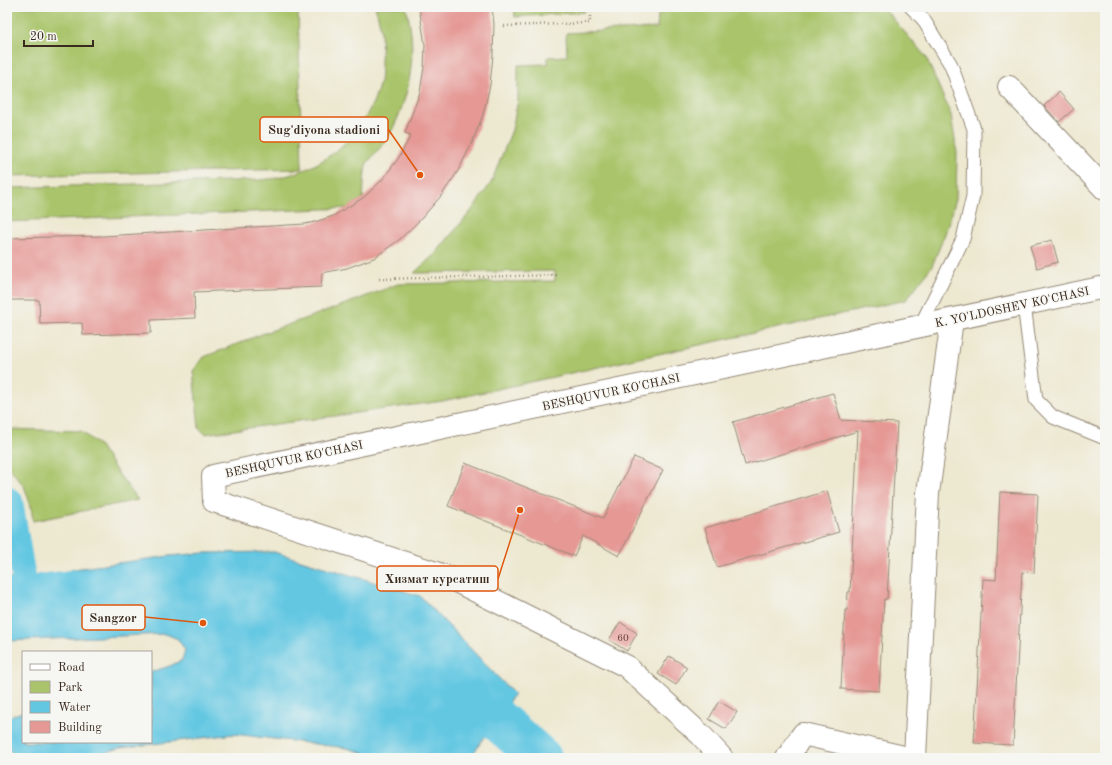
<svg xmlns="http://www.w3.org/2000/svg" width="1112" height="765" viewBox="0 0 1112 765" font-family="'Old Standard TT',serif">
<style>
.green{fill:#a9c46a;stroke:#727744}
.water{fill:#64c7e2;stroke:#507880}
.pier{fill:#ede8d0}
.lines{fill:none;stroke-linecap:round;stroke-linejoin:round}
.canal{stroke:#64c7e2;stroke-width:24}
.river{stroke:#64c7e2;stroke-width:42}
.building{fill:#e59894}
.service-casing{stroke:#948977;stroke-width:15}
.minor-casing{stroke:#948977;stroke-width:24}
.path{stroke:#948977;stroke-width:2.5;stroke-dasharray:1 3;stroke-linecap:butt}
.service{stroke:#fff;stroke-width:13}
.minor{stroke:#fff;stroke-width:22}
.labels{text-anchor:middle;stroke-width:3;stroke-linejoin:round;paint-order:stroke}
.number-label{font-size:10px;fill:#66463c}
.street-label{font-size:12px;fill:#3b2a1e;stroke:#f6f6f2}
.leader{fill:none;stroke:#df570d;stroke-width:1.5}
.callout-dot{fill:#df570d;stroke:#f6f6f2;stroke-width:1.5}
.callout{fill:#f6f6f2;stroke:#df570d;stroke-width:1.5}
.callout-label{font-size:13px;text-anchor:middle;font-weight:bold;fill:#3b2a1e}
</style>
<rect width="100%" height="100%" fill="#f6f6f2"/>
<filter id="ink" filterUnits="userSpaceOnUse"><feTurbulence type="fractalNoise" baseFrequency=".025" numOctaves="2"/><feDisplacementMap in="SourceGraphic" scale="8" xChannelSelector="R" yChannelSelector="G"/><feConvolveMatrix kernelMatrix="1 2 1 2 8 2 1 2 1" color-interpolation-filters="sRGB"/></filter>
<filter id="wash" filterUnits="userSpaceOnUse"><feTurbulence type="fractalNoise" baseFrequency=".012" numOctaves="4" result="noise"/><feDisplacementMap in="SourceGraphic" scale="16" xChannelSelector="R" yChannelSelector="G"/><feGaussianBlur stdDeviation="0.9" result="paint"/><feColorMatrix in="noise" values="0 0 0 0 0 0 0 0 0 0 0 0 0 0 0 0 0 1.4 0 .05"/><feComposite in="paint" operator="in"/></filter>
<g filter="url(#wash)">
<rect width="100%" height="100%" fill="#ede8d0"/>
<g class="green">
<polygon points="7,7 298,7 302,169 7,176"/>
<path d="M375,7H406C418,50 411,95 390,134C386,140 381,147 376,153C373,157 368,161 366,165C364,176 364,188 363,198L348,208L7,222V188L260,180C267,179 275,179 281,177C329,167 368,130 380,82C381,76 381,68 381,61C382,41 382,26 375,7Z"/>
<polygon points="514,7 584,7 584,12 515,17"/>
<polygon points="659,7 883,7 926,57 951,115 957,153 956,199 945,234 932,266 906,300 443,401 205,434 199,428 193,371 204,357 262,334 354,301 398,284 555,281 555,271 414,273 435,254 472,210 491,183 512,130 518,100 518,65 548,64 548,57 567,56 566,33 657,28"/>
<polygon points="7,429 81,431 100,446 117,472 138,500 33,521 31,506 24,486 7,465"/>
</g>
<polygon class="water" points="274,552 420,596 514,694 470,758 381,758 347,748 234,734 120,748 87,758 18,758 7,748 7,717 23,712 23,742 151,742 151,672 170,666 182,660 185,650 178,639 166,634 7,641 7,578 170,556 204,553"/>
<polygon class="pier" points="70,568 71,570 7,578 7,576"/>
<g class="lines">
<polyline class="canal" points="7,498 11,501 29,608"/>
<polyline class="river" points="447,692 476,701 541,758"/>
</g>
<g id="blocks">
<g class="building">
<polygon points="419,7 492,7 494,24 493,55 490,85 483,115 472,143 458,171 441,196 421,219 399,240 374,258 347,268 322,273 321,287 194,292 195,318 151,320 151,333 83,335 82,323 40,324 39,300 7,300 7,238 103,236 305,224 315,222 333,216 363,198 382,180 398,159 411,135 405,133 420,92 424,67 425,45"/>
<polygon points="1059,92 1074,109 1059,122 1044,106"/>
<polygon points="1052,240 1058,262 1037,268 1030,246"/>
<polygon points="833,393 841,420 897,423 887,599 884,599 879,691 841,689 845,610 847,610 848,592 850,592 858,431 745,465 733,422"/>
<polygon points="634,457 663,470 619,556 583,536 574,556 448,506 465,463 603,518"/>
<polygon points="827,491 839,532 717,567 705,528"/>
<polygon points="1000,492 1038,494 1034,573 1022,572 1013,745 974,743 983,579 996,580"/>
<polygon points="620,622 637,633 627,651 609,640"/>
<polygon points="669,656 687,667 676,685 658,674"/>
<polygon points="719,701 737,712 726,729 709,719"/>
</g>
</g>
</g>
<g filter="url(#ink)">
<use href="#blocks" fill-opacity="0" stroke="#948977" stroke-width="1"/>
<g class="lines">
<g class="service-casing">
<g id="service">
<polyline points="911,7 923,19 951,65 974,129 973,196 963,239 920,327"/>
<polyline points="1024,304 1036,400 1053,417 1105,438"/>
</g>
</g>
<g class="minor-casing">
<g id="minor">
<polyline points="1009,87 1105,189"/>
<polyline points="722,758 701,735 626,666 448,577 214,501 213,476 1105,287"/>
<polyline points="787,758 803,734 908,758"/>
<polyline points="915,758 928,493 952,320"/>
</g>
</g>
<g class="path">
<polyline points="504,26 590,23 590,7"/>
<polyline points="379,279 556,275"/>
</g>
<use href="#service" class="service"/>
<use href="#minor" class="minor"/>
</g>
</g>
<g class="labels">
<g class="number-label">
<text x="623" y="641">60</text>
</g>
<g class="street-label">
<text transform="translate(1012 307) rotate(-12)" y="4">K. YO'LDOSHEV KO'CHASI</text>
<text transform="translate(611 392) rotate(-12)" y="4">BESHQUVUR KO'CHASI</text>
<text transform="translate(294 459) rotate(-12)" y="4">BESHQUVUR KO'CHASI</text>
</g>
</g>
<path class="leader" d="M420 175L388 129M520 510L498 579M203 623L145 617"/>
<g class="callout-dot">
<circle cx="420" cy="175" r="4"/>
<circle cx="520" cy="510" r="4"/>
<circle cx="203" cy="623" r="4"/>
</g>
<g class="callout">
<rect x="260" y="117" width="128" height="25" rx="4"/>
<rect x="377" y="566" width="121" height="25" rx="4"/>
<rect x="82" y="605" width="63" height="25" rx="4"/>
</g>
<g class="callout-label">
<text x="324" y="134">Sug'diyona stadioni</text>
<text x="437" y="583">Хизмат курсатиш</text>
<text x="113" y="622">Sangzor</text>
</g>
<rect width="1112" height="765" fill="none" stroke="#f6f6f2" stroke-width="24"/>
<rect x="22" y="651" width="130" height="92" fill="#f6f6f2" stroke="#aba49d"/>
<rect x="30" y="664" width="20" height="6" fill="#ffffff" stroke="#aba49d"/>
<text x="58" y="671" font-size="12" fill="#3b2a1e">Road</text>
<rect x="30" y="681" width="20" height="12" fill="#a9c46a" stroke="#aba49d"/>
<text x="58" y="691" font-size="12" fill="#3b2a1e">Park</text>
<rect x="30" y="701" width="20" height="12" fill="#64c7e2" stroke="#aba49d"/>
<text x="58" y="711" font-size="12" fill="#3b2a1e">Water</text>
<rect x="30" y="721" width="20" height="12" fill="#e59894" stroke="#aba49d"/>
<text x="58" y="731" font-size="12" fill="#3b2a1e">Building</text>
<path d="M24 40v6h69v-6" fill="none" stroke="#3b2a1e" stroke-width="2"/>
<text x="30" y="40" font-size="12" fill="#3b2a1e" stroke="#f6f6f2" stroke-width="3" paint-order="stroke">20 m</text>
</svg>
